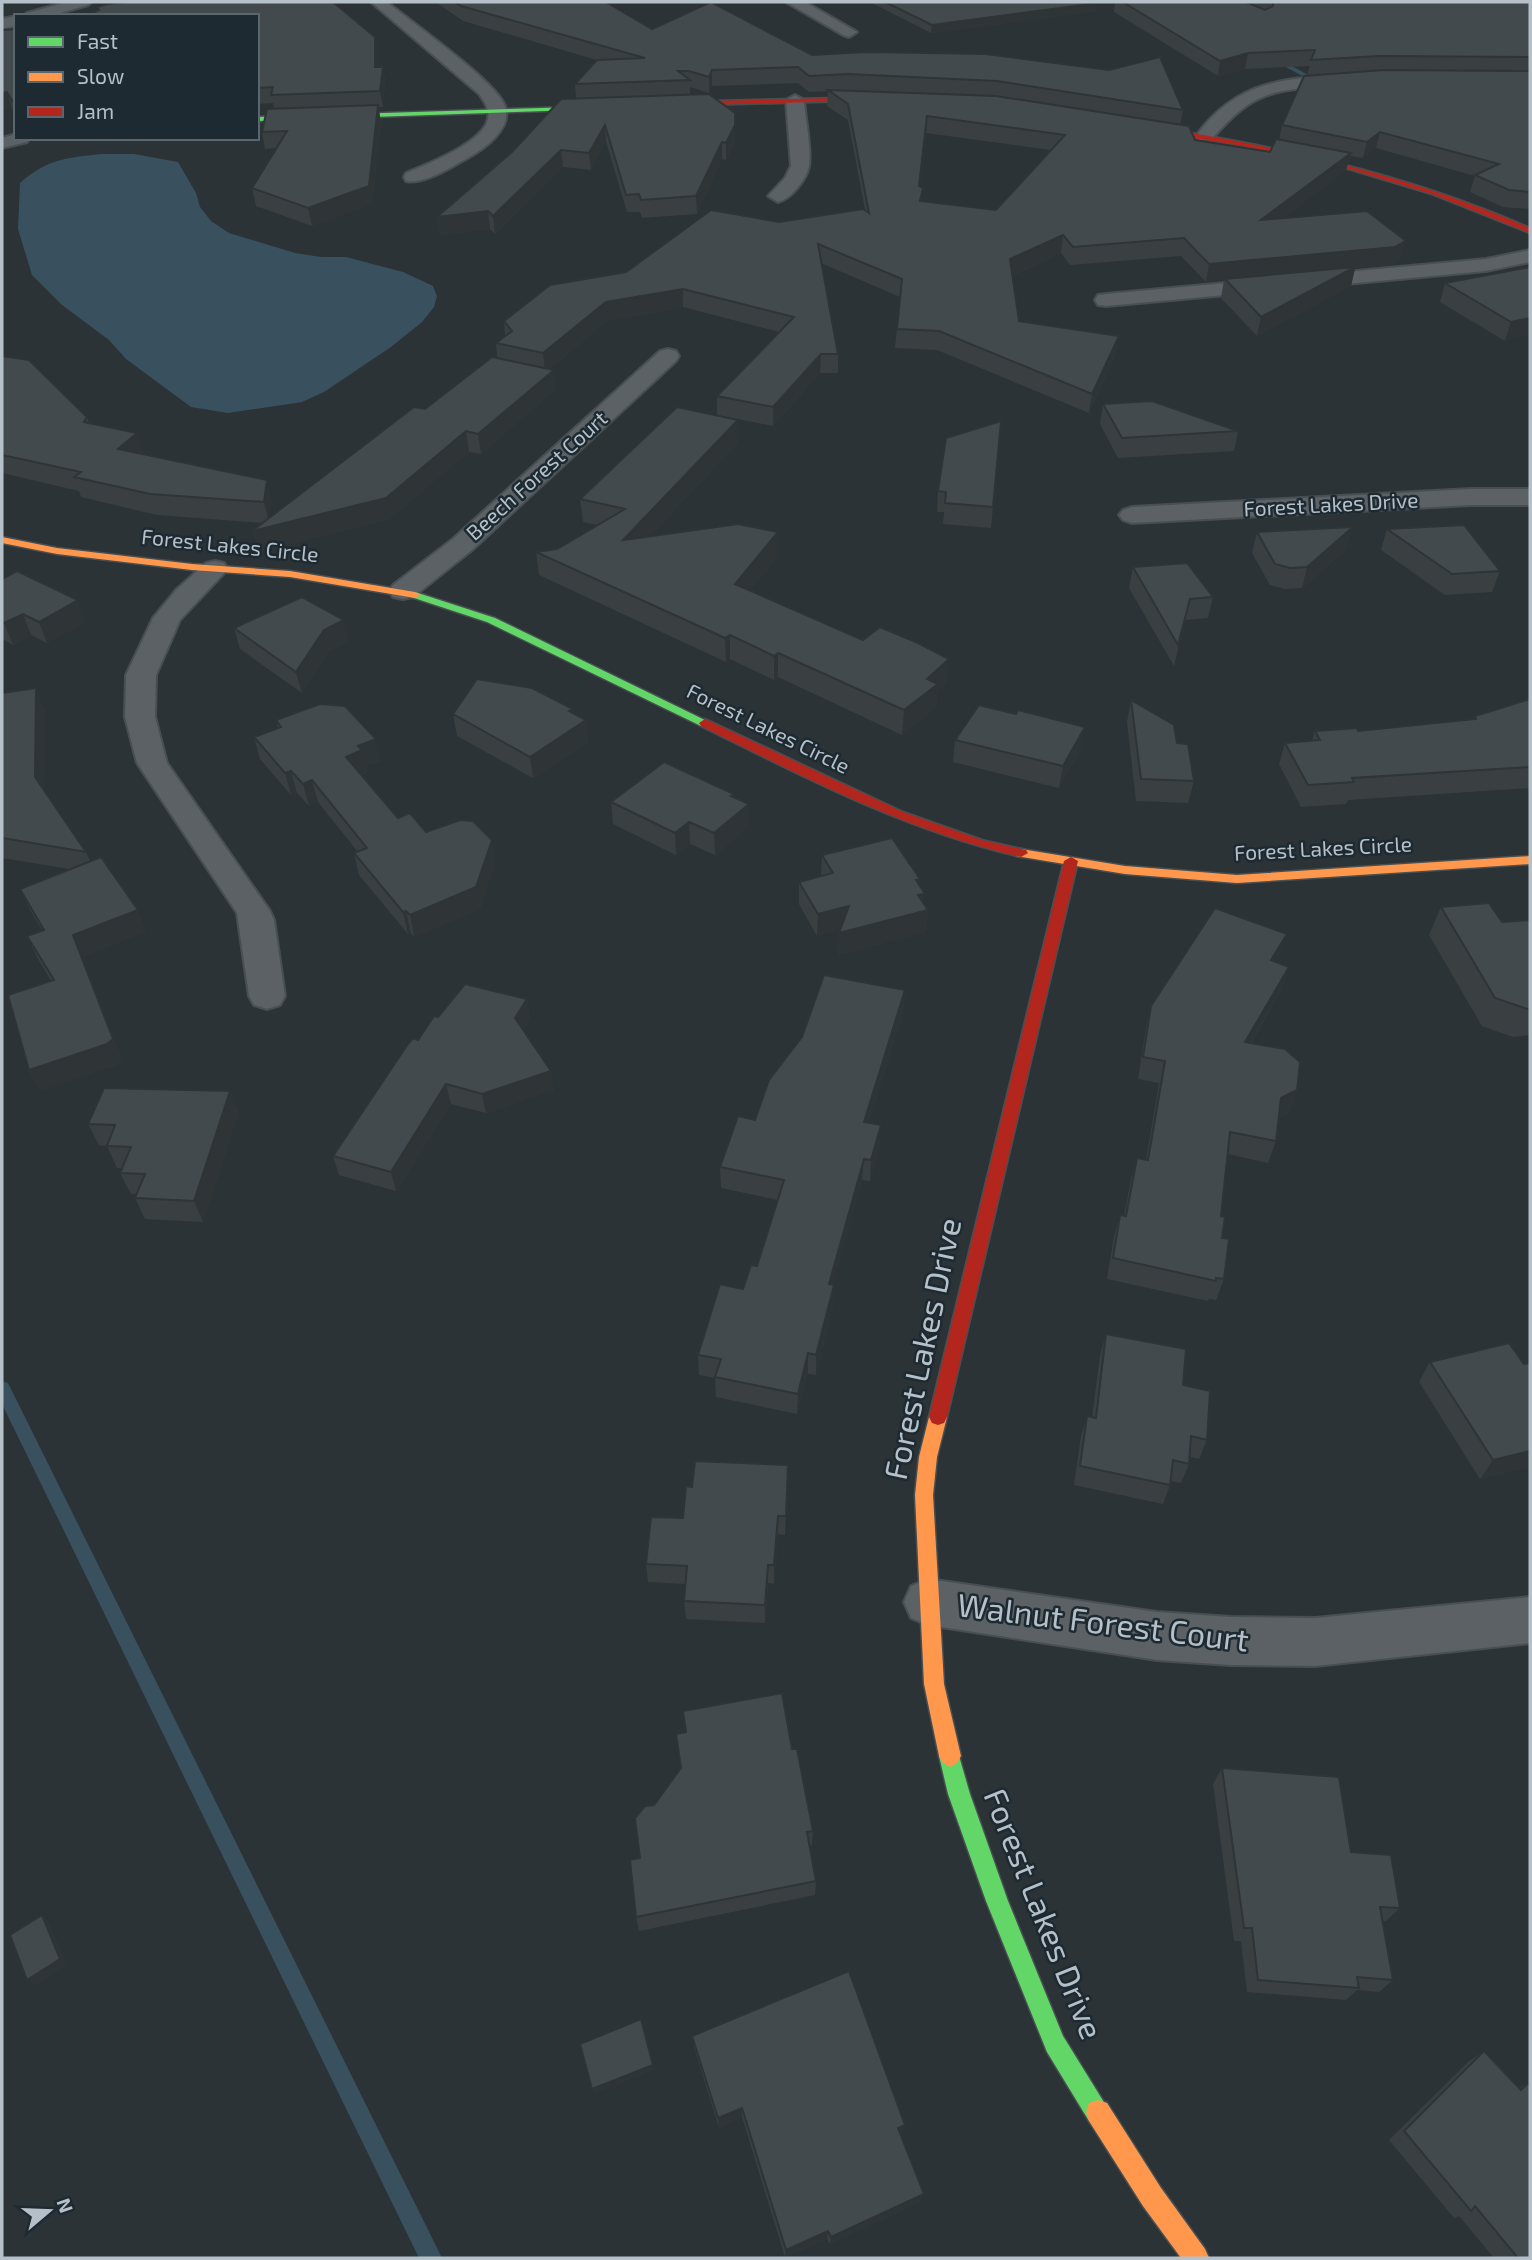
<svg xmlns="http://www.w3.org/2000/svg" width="1532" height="2260" viewBox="0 0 1532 2260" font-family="'Exo 2',sans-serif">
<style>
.water{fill:#39505f}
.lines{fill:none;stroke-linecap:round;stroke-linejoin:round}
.stream{fill:#39505f;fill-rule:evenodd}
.street-casing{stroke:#484f52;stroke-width:4}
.fast-casing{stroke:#484f52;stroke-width:3}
.slow-casing{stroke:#484f52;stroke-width:3}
.jam-casing{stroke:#484f52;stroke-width:3}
.street{fill:#5b6165;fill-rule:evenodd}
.fast{fill:#63d668;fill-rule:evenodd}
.slow{fill:#ff974d;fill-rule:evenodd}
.jam{fill:#b3261e;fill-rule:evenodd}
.wall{fill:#3a4042;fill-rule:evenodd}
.shaded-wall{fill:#2f3436}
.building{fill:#434a4d;stroke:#2f3436;stroke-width:2;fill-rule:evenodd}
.labels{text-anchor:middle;stroke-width:5;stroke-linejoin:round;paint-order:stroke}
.far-street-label{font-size:21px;fill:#b5c0c8;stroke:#1e2a32}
.near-street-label{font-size:32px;fill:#b5c0c8;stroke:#1e2a32}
</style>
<rect width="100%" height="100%" fill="#2b3337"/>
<path class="water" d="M101,154H134L178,162L196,193L200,207L211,221L229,233L295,253L321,257H346L403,272L433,286L437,296L434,307L422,322L391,347L324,392L302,402L228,413L191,407L126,359L109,340L62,305L32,275L18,229L20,183C47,159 66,158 101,154Z"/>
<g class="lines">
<g class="stream">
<polygon points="1273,56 1325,84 1326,85 1321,86 1271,59"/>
<polygon points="2,1381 8,1383 442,2258 419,2258 2,1404"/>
</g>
<g class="street-casing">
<g id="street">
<polygon points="67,2 91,2 88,5 50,16 24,16 27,13"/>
<path d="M371,2H387C410,21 497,82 505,106C513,129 484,149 466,159C451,167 424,185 406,181L404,177L406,173C427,164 483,143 488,119C490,109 484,101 479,94Z"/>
<polygon points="786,2 805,2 857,32 849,37 843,35"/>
<polygon points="16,16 16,26 2,29 2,19"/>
<path d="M1353,76L1361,81L1359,85C1347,88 1333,86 1320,87C1265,90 1247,98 1211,140H1199L1196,136C1237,79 1288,77 1353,76Z"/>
<path d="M795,95L804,100C805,118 812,149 809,166C807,179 791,199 778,202L768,196L785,178L791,166L786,100Z"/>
<polygon points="16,134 16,138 30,138 27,142 2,148 2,138"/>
<polygon points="1530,250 1530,262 1486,271 1106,306 1098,305 1095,300 1098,295 1106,294 1486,259"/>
<polygon points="668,349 676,351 679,356 676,361 472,550 413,597 403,599 393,597 389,591 393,585 454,538 660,351"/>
<polygon points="1471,489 1530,489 1530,505 1471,505 1132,523 1123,520 1119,515 1123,510 1132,507"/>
<polygon points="215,561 224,563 228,569 180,620 156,675 155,717 167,763 270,911 274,920 285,996 280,1005 267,1009 254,1005 249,996 237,913 137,763 125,717 126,675 153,618 176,590 206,563"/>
<polygon points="928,1579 1157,1612 1231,1617 1315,1618 1530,1597 1530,1643 1315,1666 1231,1665 1157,1660 928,1625 911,1618 904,1602 911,1586"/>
</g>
</g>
<g class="fast-casing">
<g id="fast">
<polygon points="607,106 605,109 257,121 257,117"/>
<polygon points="415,592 495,618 711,723 709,726 701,726 487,622 411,597 409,595"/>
<polygon points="950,1745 957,1749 970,1794 1008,1901 1063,2036 1110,2112 1107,2121 1098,2124 1089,2121 1047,2052 986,1901 948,1794 939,1756 943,1749"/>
</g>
</g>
<g class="slow-casing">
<g id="slow">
<polygon points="2,537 57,548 192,564 290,571 415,592 421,595 415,598 290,577 192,570 57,554 2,543"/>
<polygon points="1021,849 1125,866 1237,875 1530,856 1530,864 1237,883 1125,874 1016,856 1016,850"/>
<polygon points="938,1409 944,1411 947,1417 937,1457 933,1495 944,1684 961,1756 957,1763 950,1767 943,1763 939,1756 924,1684 915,1495 919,1457 929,1417 932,1411"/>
<polygon points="1098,2100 1107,2103 1161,2188 1205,2249 1209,2258 1181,2258 1143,2206 1089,2121 1086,2112 1089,2103"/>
</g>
</g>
<g class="jam-casing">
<g id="jam">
<polygon points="881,97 883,100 668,106 664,104 668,102"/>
<path d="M1142,125C1278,146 1404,173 1530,228V233L1432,194L1339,166L1243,146L1139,129Z"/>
<path d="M705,719L903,812L982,840L1026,850L1028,853L1021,857C905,830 806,778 701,726L699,723Z"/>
<polygon points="1071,857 1078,861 947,1417 944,1423 938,1425 932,1423 929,1417 1064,861"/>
</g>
</g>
<use href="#street" class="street"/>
<use href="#fast" class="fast"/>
<use href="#slow" class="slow"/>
<use href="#jam" class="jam"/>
</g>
<g class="wall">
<polygon points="126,2 333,2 375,37 378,52 378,67 383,67 385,82 383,107 378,107 381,122 372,204 312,226 256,206 252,188 276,148 265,149 262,132 267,109 274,109 273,103 257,104 257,16 74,16 95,13 94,11 98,10 97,7 107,4"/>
<path d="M436,2H606L652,29L812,55L866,52L1183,110L1180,125L1195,140L1270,152L1279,140L1282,125L1334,74L1307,75L1310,66L1245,69L1218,76L1114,12L1115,2H1530V209L1503,207L1470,192L1475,176L1376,148L1363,158L1350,156L1346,170L1283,218L1401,259L1390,265L1355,268L1351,286L1257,336L1221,298L1224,280L1206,282L1181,256L1070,265L1061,253L1013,275L1019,321L1116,354L1089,413L937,350L895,348L900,297L821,263L838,354V373H820L773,426L717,415V396L779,332L683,307L607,321L549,369L556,389L481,454L469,452L389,519L257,552L263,523L157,515L81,497L79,491L2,473V356L87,417L89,423L137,433L143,454L272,500L269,518L497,358L496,343L505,336L504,321L626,272L779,222L865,210L848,120L827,106L828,91L809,92L798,83L712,86L709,93L690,87V95L735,113V142L726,160L722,159L697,214L642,218L640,212H627L606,141L591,170L563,167L495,234L490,229L439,235L437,217L576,99L575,84L597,60L463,21ZM926,133L1051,150L996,210L922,201L920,187Z"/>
<polygon points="870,2 1095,2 1097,11 931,33"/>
<polygon points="16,23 16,114 12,108 2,110 2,30 15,29 13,24"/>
<polygon points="1530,267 1505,341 1440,302 1445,283"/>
<polygon points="1103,404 1238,431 1234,451 1118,458 1100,424"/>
<polygon points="1001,421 991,528 943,524 944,512 937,512 938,491"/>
<polygon points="738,443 650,536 778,556 749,591 947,682 937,691 936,707 902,735 778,677 774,680 730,659 726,662 539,575 536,552 557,549 597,525 583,522 580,499"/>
<polygon points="1387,529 1500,571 1492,592 1445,595 1381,550"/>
<polygon points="1257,532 1347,548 1302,588 1285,589 1270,585 1252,553"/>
<polygon points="1133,567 1213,597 1208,618 1185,620 1174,666 1129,588"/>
<polygon points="2,579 86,622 47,643 31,635 13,645 2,639"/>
<polygon points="234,628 349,641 329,651 302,693 240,649"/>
<polygon points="2,693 45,710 44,790 86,852 90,861 146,931 82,957 122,1060 116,1065 40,1091 29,1070 51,981 37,957 27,936 42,930 30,910 20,889 69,869 2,858"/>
<polygon points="1530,699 1530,788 1348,800 1346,804 1301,807 1279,764 1285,743 1312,741 1315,731 1358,731 1473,720 1475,716"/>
<polygon points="1131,700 1177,743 1194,781 1188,803 1136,801 1127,722"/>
<polygon points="573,709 574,714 586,720 588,742 533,778 457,736 453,714"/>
<polygon points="276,720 381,761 365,766 367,772 361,775 398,818 426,832 495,862 480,909 414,937 411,933 408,934 359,875 354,853 358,852 318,802 309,806 297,793 291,795 260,759 254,737 278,728"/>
<polygon points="955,740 1081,749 1059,788 953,762"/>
<polygon points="734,794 734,797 749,826 715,855 690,844 676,855 613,824 611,802"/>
<polygon points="822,855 920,879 920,886 924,903 928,910 926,932 838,955 839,933 840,930 817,936 799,904 799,882 821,876"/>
<polygon points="1441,907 1502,922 1530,920 1530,1035 1513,1037 1482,1026 1429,935"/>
<polygon points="1280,956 1276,962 1289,967 1282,989 1251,1043 1297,1090 1289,1112 1279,1117 1276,1141 1268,1163 1228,1154 1221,1216 1224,1279 1216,1300 1209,1299 1208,1301 1107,1279 1114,1236 1120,1215 1124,1216 1131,1179 1137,1158 1146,1160 1159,1083 1138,1079 1146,1028 1151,1006"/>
<polygon points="905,990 903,1012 869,1123 881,1125 879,1147 870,1181 862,1180 833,1284 834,1285 833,1305 816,1375 808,1374 797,1414 716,1397 715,1378 699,1375 698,1355 743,1289 757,1266 778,1200 721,1188 720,1167 755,1120"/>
<polygon points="527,999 530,1019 523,1030 554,1090 486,1113 451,1104 396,1191 339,1175 333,1156 418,1040 438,1017"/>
<polygon points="230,1091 238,1113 203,1222 145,1219 135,1198 137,1194 131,1194 120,1173 122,1168 117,1168 107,1146 99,1145 88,1124"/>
<polygon points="1106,1334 1183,1385 1207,1440 1199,1459 1190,1457 1189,1464 1181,1483 1171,1481 1170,1485 1163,1504 1074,1485 1081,1436 1087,1416 1092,1418 1100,1355"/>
<polygon points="1430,1362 1524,1364 1530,1363 1530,1467 1480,1479 1419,1382"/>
<polygon points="788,1465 785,1535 778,1534 774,1584 768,1583 765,1623 686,1619 684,1601 686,1584 648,1582 646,1564 683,1518 692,1487"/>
<polygon points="683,1711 792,1749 813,1831 812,1845 810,1846 816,1881 815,1895 639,1931 636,1917 640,1858 654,1805 681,1768 685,1732"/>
<polygon points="1222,1768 1351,1852 1400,1908 1386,1921 1383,1921 1393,1980 1379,1992 1357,1990 1346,2000 1247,1992 1241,1941 1234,1941 1213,1784"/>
<polygon points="692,2036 905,2125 901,2135 920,2202 830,2244 827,2239 785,2257 742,2117 719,2128 694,2047"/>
<polygon points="1484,2051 1519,2088 1528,2083 1530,2258 1494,2258 1459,2216 1454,2218 1389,2140 1468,2062"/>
</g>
<g class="shaded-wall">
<polygon points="1098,3 1097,11 931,33 932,25"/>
<polygon points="375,37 378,52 378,83 375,67"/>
<polygon points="1248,53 1245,69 1218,76 1220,61"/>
<polygon points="383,67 385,82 383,107 380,91"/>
<polygon points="712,70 712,86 709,93 709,77"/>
<polygon points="7,92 12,108 2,110 2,93"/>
<polygon points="378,105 381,122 372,204 312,226 308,208"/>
<polygon points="927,116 926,133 918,203 919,186"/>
<polygon points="605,125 606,141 591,170 589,153"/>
<polygon points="735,125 735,142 726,160 726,143"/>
<polygon points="1380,132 1376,148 1363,158 1367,142"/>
<polygon points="722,142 722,159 697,214 696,196"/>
<polygon points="561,150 563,167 495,234 493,216"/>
<polygon points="1351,153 1346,170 1257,238 1261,220"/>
<polygon points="488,211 490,229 439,235 437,217"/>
<polygon points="1063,235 1061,253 1008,277 1010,259"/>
<polygon points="1406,241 1401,259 1390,265 1355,268 1351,286 1257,336 1261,317 1353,269 1206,282 1209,264"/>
<polygon points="683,289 683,307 607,321 545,372 543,353 606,302"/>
<polygon points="1530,318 1530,335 1505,341 1511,322"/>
<polygon points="1119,336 1116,354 1089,413 1092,394"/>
<polygon points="821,354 820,373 773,426 773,407"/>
<polygon points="554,370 556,389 481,454 478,434"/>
<polygon points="738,420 738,443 625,563 623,540"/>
<polygon points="466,431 469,452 389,519 257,552 252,531"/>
<polygon points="137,433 143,454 118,449"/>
<polygon points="267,480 272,500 269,523 264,502"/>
<polygon points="1353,527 1347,548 1302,588 1307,567"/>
<polygon points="778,532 778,556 735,608 735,584"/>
<polygon points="78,600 86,622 47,643 39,622"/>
<polygon points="23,614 31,635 13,645 4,623"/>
<polygon points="344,620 349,641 329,651 302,693 296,672 324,630"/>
<polygon points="730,635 730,659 726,662 725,638"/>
<polygon points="778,653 778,677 774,680 774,656"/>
<polygon points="949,659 947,682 937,691 936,707 902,735 904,710 927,679"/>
<polygon points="36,688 45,710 44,799 35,777"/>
<polygon points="573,709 575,727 586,720 588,742 533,778 530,757 569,711"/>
<polygon points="1085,727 1081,749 1059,788 1063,766"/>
<polygon points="376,739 381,761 365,766 367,772 351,779 346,757 358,746"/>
<polygon points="291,771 297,793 291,795 285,773"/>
<polygon points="312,780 318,802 309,806 303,784"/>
<polygon points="749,804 749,826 715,855 714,833"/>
<polygon points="689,822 690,844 676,855 675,833"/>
<polygon points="492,840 495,862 480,909 414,937 410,915"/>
<polygon points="920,879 919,895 925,894 923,911 928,910 926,932 838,955 839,933 916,880"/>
<polygon points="849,906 848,928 817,936 818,914"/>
<polygon points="138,910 146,931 82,957 122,1060 116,1065 40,1091 29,1070 73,935"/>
<polygon points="406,911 411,933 408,934 403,912"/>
<polygon points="1287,934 1280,956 1264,982 1271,960"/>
<polygon points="1289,967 1282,989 1238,1064 1245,1042"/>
<polygon points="905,990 903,1012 863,1143 864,1122"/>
<polygon points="527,999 530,1019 518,1038 515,1018"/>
<polygon points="551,1071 554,1090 486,1113 482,1094"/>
<polygon points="446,1084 451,1104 396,1191 391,1172"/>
<polygon points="1297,1090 1289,1112 1273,1120 1281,1098"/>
<polygon points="230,1091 238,1113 203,1222 194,1201"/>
<polygon points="881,1125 879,1147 870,1181 871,1160"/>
<polygon points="864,1159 862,1180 828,1304 829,1284"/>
<polygon points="834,1285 833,1305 816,1375 816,1355"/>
<polygon points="808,1353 808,1374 797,1414 798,1394"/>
<polygon points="1530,1451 1530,1467 1480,1479 1493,1460"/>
<polygon points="778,1516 778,1534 774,1584 774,1565"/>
<polygon points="768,1565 768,1583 765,1623 765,1605"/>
<polygon points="42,1915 50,1922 67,1966 35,1986 27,1980"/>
<polygon points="653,2065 655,2070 594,2094 592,2089"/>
<polygon points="742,2108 742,2117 719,2128 718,2118"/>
<polygon points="905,2125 902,2134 895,2137 898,2128"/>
<polygon points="924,2194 920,2202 830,2244 831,2237"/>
<polygon points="828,2231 827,2239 785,2257 786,2250"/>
</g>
<g class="building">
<polygon points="126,2 333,2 375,37 375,67 383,67 380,91 271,95 273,87 257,88 257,16 74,16 96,13 94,11 99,10 97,7 107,4"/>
<polygon points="455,2 606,2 652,29 711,2 812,55 866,52 986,54 1109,70 1160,57 1183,110 997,81 848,74 809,76 798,67 712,70 709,77 689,71 678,71 690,80 575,84 597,60 645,58 461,6"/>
<polygon points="885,2 1095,2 1098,3 932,25"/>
<polygon points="1123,2 1246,2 1265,10 1273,6 1273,2 1530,2 1530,57 1379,56 1311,60 1315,50 1248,53 1220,61"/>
<polygon points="16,29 16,101 13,102 7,92 2,93 2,30"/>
<polygon points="1384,70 1530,71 1530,192 1509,190 1475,175 1499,164 1380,132 1367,142 1282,125 1304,76"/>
<path d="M828,90L996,96L1189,126L1195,140L1270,152L1276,139L1351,153L1261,220L1367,211L1406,241L1395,247L1209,264L1184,238L1073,247L1063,235L1010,259L1019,321L1119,336L1092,394L939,331L897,329L902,279L818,244L838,354H821L773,407L717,396L794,317L683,289L606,302L543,353L496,343L512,331L504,321L550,285L626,272L711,210L779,222L863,209L869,213L848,104ZM927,116L1065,135L996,210L920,201L923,188L919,186Z"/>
<polygon points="709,94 735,113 735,125 726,143 722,142 696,196 641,200 639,194 626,195 605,125 589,153 561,150 493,216 488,211 437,217 512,152 561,99"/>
<polygon points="378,105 369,186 308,208 252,188 287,131 262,132 267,109"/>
<polygon points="1355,267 1261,317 1225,279"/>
<polygon points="1530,267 1530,318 1511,322 1445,283"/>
<polygon points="2,356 29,360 87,417 84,422 137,433 118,449 267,480 264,502 150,494 74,477 81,472 2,455"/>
<polygon points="492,357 554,370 478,434 466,431 386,498 252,531 414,407 425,409"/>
<polygon points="1152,401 1238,431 1122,438 1103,404"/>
<polygon points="677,407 738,420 623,540 738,524 778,532 735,584 863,640 880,627 918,643 949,659 927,679 938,684 904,710 778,653 774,656 730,635 725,638 536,552 557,549 625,509 580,499"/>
<polygon points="1001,421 993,507 945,503 946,492 938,491 946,438"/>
<polygon points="1464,525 1500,571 1452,574 1387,529"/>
<polygon points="1353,527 1307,567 1290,568 1275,564 1257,532"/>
<polygon points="1187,563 1213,597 1190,599 1178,645 1133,567"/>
<polygon points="17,571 78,600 39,622 23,614 4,623 2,622 2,579"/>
<polygon points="302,597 344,620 324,630 296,672 234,628"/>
<polygon points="477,679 532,688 573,709 569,711 586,720 530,757 453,714"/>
<polygon points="36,688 35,777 86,852 2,838 2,693"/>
<polygon points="1530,699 1530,767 1352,778 1354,782 1308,785 1285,743 1320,740 1315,731 1357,728 1358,731 1476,719 1475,716"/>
<polygon points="1131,700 1174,725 1177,743 1188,744 1194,781 1141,779"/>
<polygon points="320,704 345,706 376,739 358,746 362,750 346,757 398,818 410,813 426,832 460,820 473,821 492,840 476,887 410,915 406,911 403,912 354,853 367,848 312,780 303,784 291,771 285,773 254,737 281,727 276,720"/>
<polygon points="979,705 1016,714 1018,710 1085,727 1063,766 955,740"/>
<polygon points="664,762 734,794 731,796 749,804 714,833 689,822 675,833 611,802"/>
<polygon points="892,838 920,879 916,880 925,894 918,895 928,910 839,933 849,906 818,914 799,882 833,873 822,855"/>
<polygon points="101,857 138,910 73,935 113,1039 107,1044 29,1070 8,995 54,980 27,936 44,930 20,889"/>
<polygon points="1489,903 1502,922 1530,920 1530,1008 1527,1009 1495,998 1441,907"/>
<polygon points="1215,908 1287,934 1271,960 1289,967 1245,1042 1285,1049 1300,1062 1297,1090 1281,1098 1276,1141 1230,1132 1221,1216 1225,1217 1222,1238 1229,1239 1224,1279 1216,1278 1216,1281 1113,1258 1120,1215 1126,1216 1137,1158 1148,1160 1165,1061 1143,1057 1151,1006"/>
<polygon points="824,975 905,990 864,1122 881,1125 871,1160 864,1159 829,1284 834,1285 816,1355 808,1353 798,1394 715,1377 721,1359 698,1355 720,1284 743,1289 751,1265 757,1266 784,1180 720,1167 738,1116 755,1120 769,1080 802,1037"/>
<polygon points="465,984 527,999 515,1018 551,1071 482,1094 446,1084 391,1172 333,1156 408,1044 413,1038 418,1040 434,1016 438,1017"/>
<polygon points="104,1088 230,1091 194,1201 135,1198 145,1174 120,1173 131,1147 107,1146 115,1125 88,1124"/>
<polygon points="1106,1334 1186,1349 1183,1385 1210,1391 1207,1440 1191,1436 1189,1464 1173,1460 1170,1485 1080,1466 1087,1416 1096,1418"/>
<polygon points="1509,1343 1524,1364 1530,1363 1530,1451 1493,1460 1430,1362"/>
<polygon points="695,1461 788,1465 786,1516 778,1516 774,1565 768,1565 765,1605 684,1601 687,1566 646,1564 651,1517 683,1518 686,1486 692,1487"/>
<polygon points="782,1693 792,1749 797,1749 813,1831 807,1832 816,1881 636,1917 630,1860 640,1858 635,1818 645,1806 654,1805 681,1768 676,1734 686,1732 683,1711"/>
<polygon points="1222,1768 1339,1777 1351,1852 1391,1855 1400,1908 1380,1907 1393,1980 1357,1977 1359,1988 1258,1980 1252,1928 1244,1928"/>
<polygon points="42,1915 60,1959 27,1980 10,1935"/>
<polygon points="849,1971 905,2125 898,2128 924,2194 831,2237 828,2231 786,2250 742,2108 718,2118 692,2036"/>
<polygon points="641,2019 653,2065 592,2089 580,2044"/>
<polygon points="1484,2051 1521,2090 1528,2083 1530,2086 1530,2258 1518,2258 1475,2206 1471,2211 1404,2131"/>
</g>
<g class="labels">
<g class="far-street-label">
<text transform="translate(537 476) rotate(-42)" y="7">Beech Forest Court</text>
<text transform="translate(1331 505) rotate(-3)" y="7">Forest Lakes Drive</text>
<text transform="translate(230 546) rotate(6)" y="7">Forest Lakes Circle</text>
<text transform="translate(768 729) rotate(26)" y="7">Forest Lakes Circle</text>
<text transform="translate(1323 849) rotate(-3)" y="7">Forest Lakes Circle</text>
</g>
<g class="near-street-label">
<text transform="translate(923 1349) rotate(-78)" y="11">Forest Lakes Drive</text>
<text transform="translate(1103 1623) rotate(7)" y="11">Walnut Forest Court</text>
<text transform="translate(1043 1914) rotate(68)" y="11">Forest Lakes Drive</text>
</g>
</g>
<rect width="1532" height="2260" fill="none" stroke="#b5c0c8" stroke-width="7"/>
<rect x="14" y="14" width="245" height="126" fill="#1e2a32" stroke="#5a666e" stroke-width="2"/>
<rect x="28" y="37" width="35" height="10" fill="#63d668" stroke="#5a666e" stroke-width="2"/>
<text x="77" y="49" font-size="21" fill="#b5c0c8">Fast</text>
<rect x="28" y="72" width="35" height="10" fill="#ff974d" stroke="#5a666e" stroke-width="2"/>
<text x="77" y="84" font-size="21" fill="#b5c0c8">Slow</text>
<rect x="28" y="107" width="35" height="10" fill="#b3261e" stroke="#5a666e" stroke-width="2"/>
<text x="77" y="119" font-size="21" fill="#b5c0c8">Jam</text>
<g transform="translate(49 2211) rotate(71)" stroke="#1e2a32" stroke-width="5" paint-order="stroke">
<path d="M0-5L12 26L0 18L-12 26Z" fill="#b5c0c8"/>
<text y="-10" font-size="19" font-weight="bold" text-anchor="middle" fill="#b5c0c8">N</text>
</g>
</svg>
